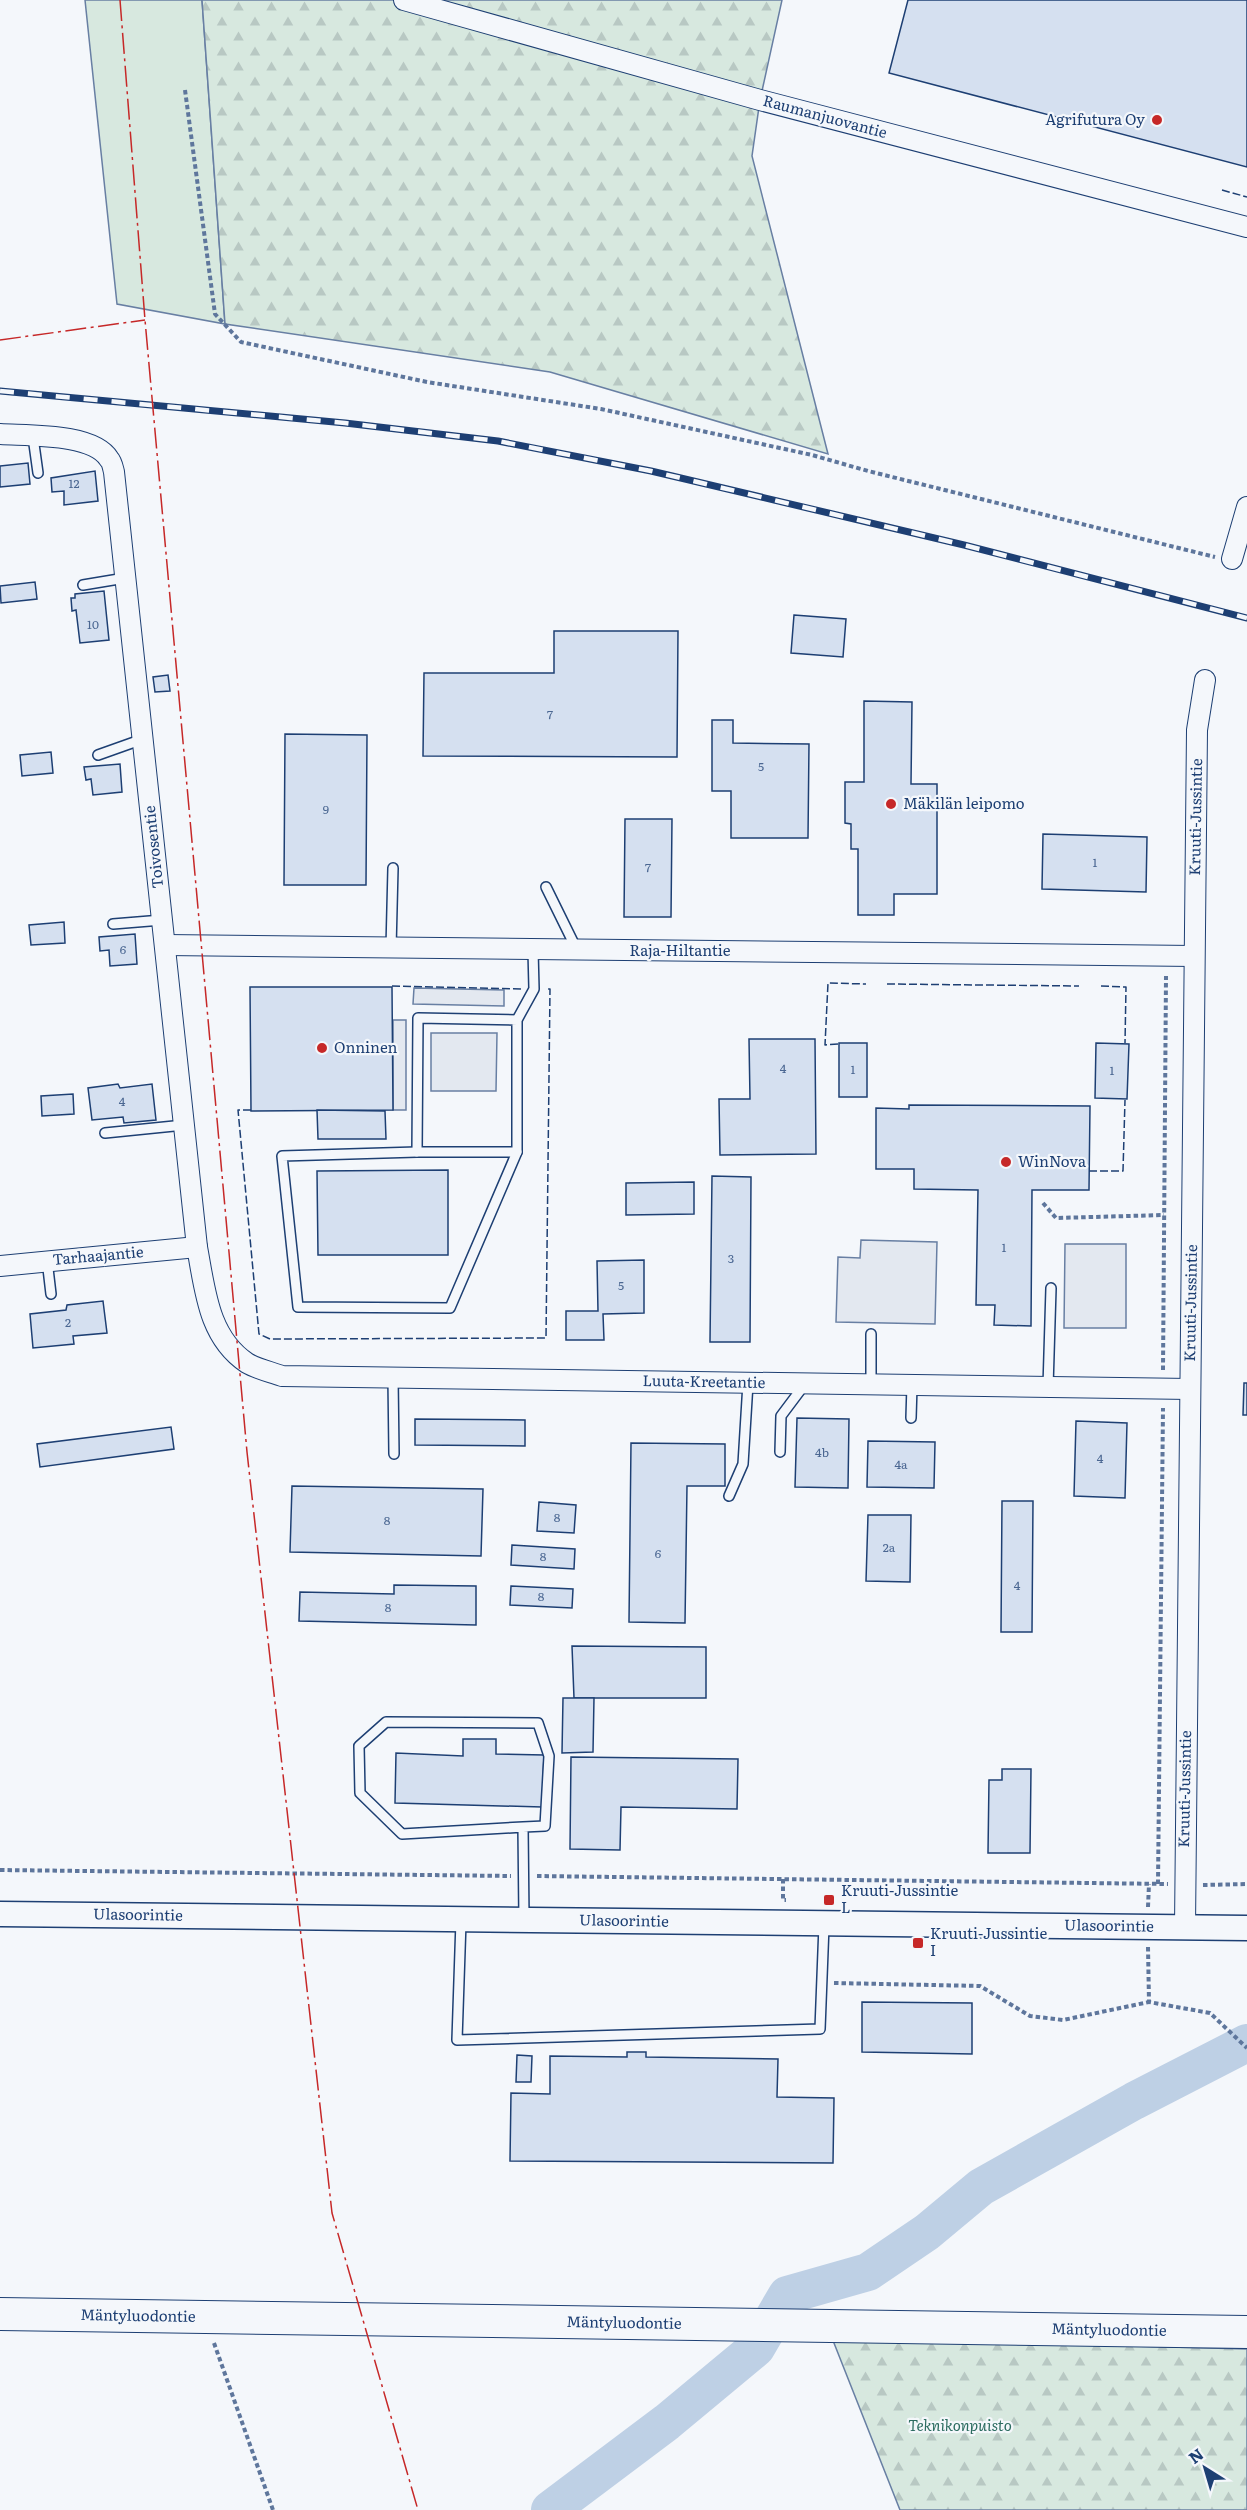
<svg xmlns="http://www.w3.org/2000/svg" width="1247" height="2510" viewBox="0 0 1247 2510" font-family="Literata,serif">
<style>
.green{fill:#d7e8df;stroke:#687fa3;stroke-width:1.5}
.forest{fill:url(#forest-firs);stroke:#687fa3;stroke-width:1.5}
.parking{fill:#e3e8f0;stroke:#687fa3;stroke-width:1.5}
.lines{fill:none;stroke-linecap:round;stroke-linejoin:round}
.river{stroke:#bed0e5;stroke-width:38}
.building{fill:#d5e0f0;stroke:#1d3f73;stroke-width:1.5}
.service-casing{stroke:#1d3f73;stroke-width:12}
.minor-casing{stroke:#1d3f73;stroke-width:22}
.tertiary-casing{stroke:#1d3f73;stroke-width:27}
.trunk-casing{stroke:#1d3f73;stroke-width:34}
.path{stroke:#5e769c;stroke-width:4;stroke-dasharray:4.5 3;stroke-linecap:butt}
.service{stroke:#f4f7fb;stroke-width:9}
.minor{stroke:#f4f7fb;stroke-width:20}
.tertiary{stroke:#f4f7fb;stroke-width:24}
.trunk{stroke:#f4f7fb;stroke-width:32}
.rail-casing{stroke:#1d3f73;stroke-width:7}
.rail{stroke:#f4f7fb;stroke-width:4.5;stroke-dasharray:14;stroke-linecap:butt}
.fence{stroke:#1d3f73;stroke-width:1.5;stroke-dasharray:8 3;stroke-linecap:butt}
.power{stroke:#c62828;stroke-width:1.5;stroke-dasharray:21 4.5 3 4.5;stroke-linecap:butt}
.poi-dot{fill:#c62828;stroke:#f4f7fb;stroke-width:2}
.labels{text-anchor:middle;stroke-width:4.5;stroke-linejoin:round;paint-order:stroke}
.number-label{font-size:12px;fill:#4b6792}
.street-label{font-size:15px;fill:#1d3f73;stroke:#f4f7fb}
.poi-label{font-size:15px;fill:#1d3f73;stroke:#f4f7fb;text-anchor:start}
.park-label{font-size:15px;font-style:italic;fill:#2c6c60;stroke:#f4f7fb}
</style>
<defs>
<pattern id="forest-firs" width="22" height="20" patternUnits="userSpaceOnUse" patternTransform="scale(1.5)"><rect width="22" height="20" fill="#d7e8df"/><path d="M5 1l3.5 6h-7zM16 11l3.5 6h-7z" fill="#b8c8c3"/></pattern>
</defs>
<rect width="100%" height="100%" fill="#f4f7fb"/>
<polygon class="green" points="85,0 202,0 225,324 117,304"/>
<g class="forest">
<polygon points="202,0 782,0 760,100 752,156 828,454 550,372 225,324"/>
<polygon points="832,2338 1247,2349 1247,2510 900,2510"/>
</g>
<g class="parking">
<polygon points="414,988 504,990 504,1006 413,1004"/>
<rect x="393" y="1020" width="13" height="90"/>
<polygon points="431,1033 497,1033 496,1091 431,1091"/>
<polygon points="861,1240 937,1242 935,1324 836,1322 838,1257 860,1258"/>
<polygon points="1065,1244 1126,1244 1126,1328 1064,1328"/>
</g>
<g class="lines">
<polyline class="river" points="550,2510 667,2422 756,2348 787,2295 868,2272 927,2232 981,2187 1134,2101 1247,2043"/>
</g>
<g class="building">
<polygon points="908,0 1247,0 1247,167 889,73"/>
<polygon points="28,463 30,484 0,487 0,466"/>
<polygon points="95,471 98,501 64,505 64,491 52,492 51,478"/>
<polygon points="35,582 37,599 1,603 0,586"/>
<polygon points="104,591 109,640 80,643 76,610 72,611 71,598 75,598 75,594"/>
<polygon points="794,615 846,619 843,657 791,653"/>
<polygon points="554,631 678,631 677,757 423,756 424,673 554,673"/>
<polygon points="168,675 170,691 155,692 153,677"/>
<polygon points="864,701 912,702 911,784 937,784 937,894 894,894 894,915 858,915 858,849 851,849 851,824 845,823 845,782 864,782"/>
<polygon points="712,720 733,720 733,743 809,744 808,838 731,838 731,791 712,791"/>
<polygon points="285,734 367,735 366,885 284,885"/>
<polygon points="51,752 53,773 22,776 20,755"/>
<polygon points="120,764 122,792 93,795 91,779 86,780 84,767"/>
<polygon points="625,819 672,819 671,917 624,917"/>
<polygon points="1043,834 1147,837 1146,892 1042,889"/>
<polygon points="64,922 65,943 31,945 29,925"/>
<polygon points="135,934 137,964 110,966 109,950 100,951 99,937"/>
<polygon points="250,987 392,987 393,1110 251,1111"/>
<polygon points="749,1039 815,1039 816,1154 720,1155 719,1099 750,1099"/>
<rect x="839" y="1043" width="28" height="54"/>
<polygon points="1096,1043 1129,1044 1127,1099 1095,1098"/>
<polygon points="118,1084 120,1088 152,1084 156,1120 124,1123 123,1117 92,1120 88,1088"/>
<polygon points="73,1094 74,1114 42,1116 41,1096"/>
<polygon points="909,1105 1090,1106 1089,1190 1032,1190 1031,1326 994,1325 995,1305 976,1305 978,1190 914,1189 914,1169 876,1169 876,1108 909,1109"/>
<polygon points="317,1110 385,1111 386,1139 318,1139"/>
<polygon points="448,1170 448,1255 318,1255 317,1171"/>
<polygon points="712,1176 751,1177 750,1342 710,1342"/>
<polygon points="694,1182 694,1214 626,1215 626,1183"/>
<polygon points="644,1260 644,1313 603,1314 604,1340 566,1340 566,1311 598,1311 597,1261"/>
<polygon points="103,1301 107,1333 73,1336 74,1344 33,1348 30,1314 66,1310 67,1305"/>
<polygon points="1244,1383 1247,1383 1247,1415 1243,1415"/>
<polygon points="797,1418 849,1419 848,1488 795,1487"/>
<polygon points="415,1419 525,1420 525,1446 415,1445"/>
<polygon points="1076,1421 1127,1423 1125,1498 1074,1496"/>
<polygon points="171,1427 174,1449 40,1467 37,1444"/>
<polygon points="868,1441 935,1442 934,1488 867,1487"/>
<polygon points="631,1443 725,1444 725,1486 687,1486 685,1623 629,1622"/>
<polygon points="292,1486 483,1489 481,1556 290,1552"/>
<polygon points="1002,1501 1033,1501 1032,1632 1001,1632"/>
<polygon points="539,1502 576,1505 574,1533 537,1531"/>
<polygon points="868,1515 911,1515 910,1582 866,1581"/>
<polygon points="512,1545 575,1549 574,1569 511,1565"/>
<polygon points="394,1585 476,1586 476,1625 299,1621 300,1592 394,1594"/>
<polygon points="511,1586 573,1589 572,1608 510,1605"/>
<polygon points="572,1646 706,1647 706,1698 574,1698"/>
<polygon points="563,1698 594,1698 593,1752 562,1753"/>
<polygon points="463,1739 496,1739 496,1754 544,1755 542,1807 395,1803 396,1753 463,1756"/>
<polygon points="571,1757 738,1759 737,1809 621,1807 620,1850 570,1849"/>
<polygon points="1002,1769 1031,1769 1030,1853 988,1853 989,1780 1002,1780"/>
<polygon points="862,2002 972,2003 972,2054 862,2052"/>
<polygon points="627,2052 646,2052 646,2057 778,2059 777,2097 834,2098 833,2163 510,2161 511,2093 550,2094 550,2056 627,2057"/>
<polygon points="517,2055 532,2056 531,2082 516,2082"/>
</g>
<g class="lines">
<g class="service-casing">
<g id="service">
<polyline points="33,437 38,473"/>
<polyline points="83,585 125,578"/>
<polyline points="98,755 143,739"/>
<polyline points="546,887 577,950"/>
<polyline points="113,924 162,920"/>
<polyline points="391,948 393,868"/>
<polyline points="517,1020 517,1152 417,1152 418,1018 517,1020 534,989 533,950"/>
<polyline points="105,1133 184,1125"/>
<polyline points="417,1152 282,1156 298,1307 450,1308 517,1152"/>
<polyline points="47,1260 51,1294"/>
<polyline points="871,1334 871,1385"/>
<polyline points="393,1378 394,1454"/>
<polyline points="1048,1387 1051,1288"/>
<polyline points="911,1418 912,1385"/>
<polyline points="780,1452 781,1416 805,1384"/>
<polyline points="729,1496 743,1464 748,1383"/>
<polyline points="523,1827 545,1826 549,1756 538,1723 386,1722 359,1746 360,1793 402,1834 523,1827 524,1919"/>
<polyline points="461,1921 457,2040 820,2029 824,1925"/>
</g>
</g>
<g class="minor-casing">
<g id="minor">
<polyline points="404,0 760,100 1247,227"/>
<path d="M0,434C28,436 93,433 109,459C112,462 113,468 114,472L197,1247C205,1289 208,1337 247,1363C257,1369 271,1372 282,1376L1190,1389"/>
<polyline points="1232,559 1247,507"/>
<polyline points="165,945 1194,956"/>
<polyline points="0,1266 197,1247"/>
<polyline points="1185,1927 1197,730 1205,680"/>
</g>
</g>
<g class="tertiary-casing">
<polyline id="tertiary" points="0,1914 1247,1928"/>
</g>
<g class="trunk-casing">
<polyline id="trunk" points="0,2314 1247,2332"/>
</g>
<g class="path">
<polyline points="185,90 215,314 241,342 427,382 601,409 812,455 868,471 1215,557"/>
<polyline points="1043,1203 1056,1218 1164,1215"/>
<polyline points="1163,1370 1166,976"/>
<polyline points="0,1870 511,1876"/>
<polyline points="537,1876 1168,1884"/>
<polyline points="783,1879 783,1900 786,1900"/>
<polyline points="1158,1884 1163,1408"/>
<polyline points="1203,1885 1247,1884"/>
<polyline points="1148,1907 1149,1884"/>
<polyline points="1148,1947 1149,2002 1210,2013 1247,2048"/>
<polyline points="834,1983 980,1986 1030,2016 1063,2020 1149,2002"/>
<polyline points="214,2343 273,2510"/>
</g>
<use href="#service" class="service"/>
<use href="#minor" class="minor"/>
<use href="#tertiary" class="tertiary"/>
<use href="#trunk" class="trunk"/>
<g class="rail-casing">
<polyline id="rail" points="0,391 345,423 498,441 651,471 964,545 1247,618"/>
</g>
<use href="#rail" class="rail"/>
<g class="fence">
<polyline points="1222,190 1247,197"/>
<polyline points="887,984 1079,986"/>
<polyline points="392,986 522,989"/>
<polyline points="1101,986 1126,987 1125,1043"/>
<polyline points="838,1044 825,1045 828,983 866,984"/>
<polyline points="251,1110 238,1110 259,1334 270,1339 546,1338 550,989 546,989"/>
<polyline points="1089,1171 1123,1171 1125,1100"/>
</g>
<g class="power">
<polyline points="120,0 145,320 247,1452 332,2213 418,2510"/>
<polyline points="0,340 145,320"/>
</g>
</g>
<g class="poi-dot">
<circle cx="1157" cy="120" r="6"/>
<circle cx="891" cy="804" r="6"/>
<circle cx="322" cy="1048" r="6"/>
<circle cx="1006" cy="1162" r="6"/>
<rect x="823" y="1894" width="12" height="12" rx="3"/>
<rect x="912" y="1937" width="12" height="12" rx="3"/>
</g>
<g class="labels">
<g class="number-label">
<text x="74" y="488">12</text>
<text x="93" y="629">10</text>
<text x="550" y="719">7</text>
<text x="761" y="771">5</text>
<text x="326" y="814">9</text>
<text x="1095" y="867">1</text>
<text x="648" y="872">7</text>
<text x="123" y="954">6</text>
<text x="783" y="1073">4</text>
<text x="853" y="1074">1</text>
<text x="1112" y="1075">1</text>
<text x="122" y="1106">4</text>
<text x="1004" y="1252">1</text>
<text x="731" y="1263">3</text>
<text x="621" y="1290">5</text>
<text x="68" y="1327">2</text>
<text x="822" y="1457">4b</text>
<text x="1100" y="1463">4</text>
<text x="901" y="1469">4a</text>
<text x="557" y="1522">8</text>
<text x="387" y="1525">8</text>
<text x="889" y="1552">2a</text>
<text x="658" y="1558">6</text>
<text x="543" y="1561">8</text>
<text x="1017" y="1590">4</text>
<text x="541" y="1601">8</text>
<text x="388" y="1612">8</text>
</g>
<g class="street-label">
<text transform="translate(825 117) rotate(15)" y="5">Raumanjuovantie</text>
<text transform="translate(1196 817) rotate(-89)" y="5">Kruuti-Jussintie</text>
<text transform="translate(154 847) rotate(-96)" y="5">Toivosentie</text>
<text x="680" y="956">Raja-Hiltantie</text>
<text transform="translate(98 1256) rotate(-5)" y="5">Tarhaajantie</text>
<text transform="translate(1191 1303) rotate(-89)" y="5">Kruuti-Jussintie</text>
<text transform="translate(704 1382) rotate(1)" y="5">Luuta-Kreetantie</text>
<text transform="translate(1185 1789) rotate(-89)" y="5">Kruuti-Jussintie</text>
<text transform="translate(138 1915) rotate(1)" y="5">Ulasoorintie</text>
<text transform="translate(624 1921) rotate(1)" y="5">Ulasoorintie</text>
<text transform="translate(1109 1926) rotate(1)" y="5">Ulasoorintie</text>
<text transform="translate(138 2316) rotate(1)" y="5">Mäntyluodontie</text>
<text transform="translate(624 2323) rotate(1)" y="5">Mäntyluodontie</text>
<text transform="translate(1109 2330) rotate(1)" y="5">Mäntyluodontie</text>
</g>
<g class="poi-label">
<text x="1145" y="125" text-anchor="end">Agrifutura Oy</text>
<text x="903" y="809">Mäkilän leipomo</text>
<text x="334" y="1053">Onninen</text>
<text x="1018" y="1167">WinNova</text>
<text x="841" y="1896">Kruuti-Jussintie<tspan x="841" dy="17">L</tspan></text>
<text x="930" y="1939">Kruuti-Jussintie<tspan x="930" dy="17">I</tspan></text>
</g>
<g class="park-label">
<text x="960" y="2431">Teknikonpuisto</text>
</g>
</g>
<g transform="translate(1205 2468) rotate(323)" stroke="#f4f7fb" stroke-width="4.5" paint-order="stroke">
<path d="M0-4.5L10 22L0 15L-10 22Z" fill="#1d3f73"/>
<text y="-9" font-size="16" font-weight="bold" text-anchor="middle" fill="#1d3f73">N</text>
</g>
</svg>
